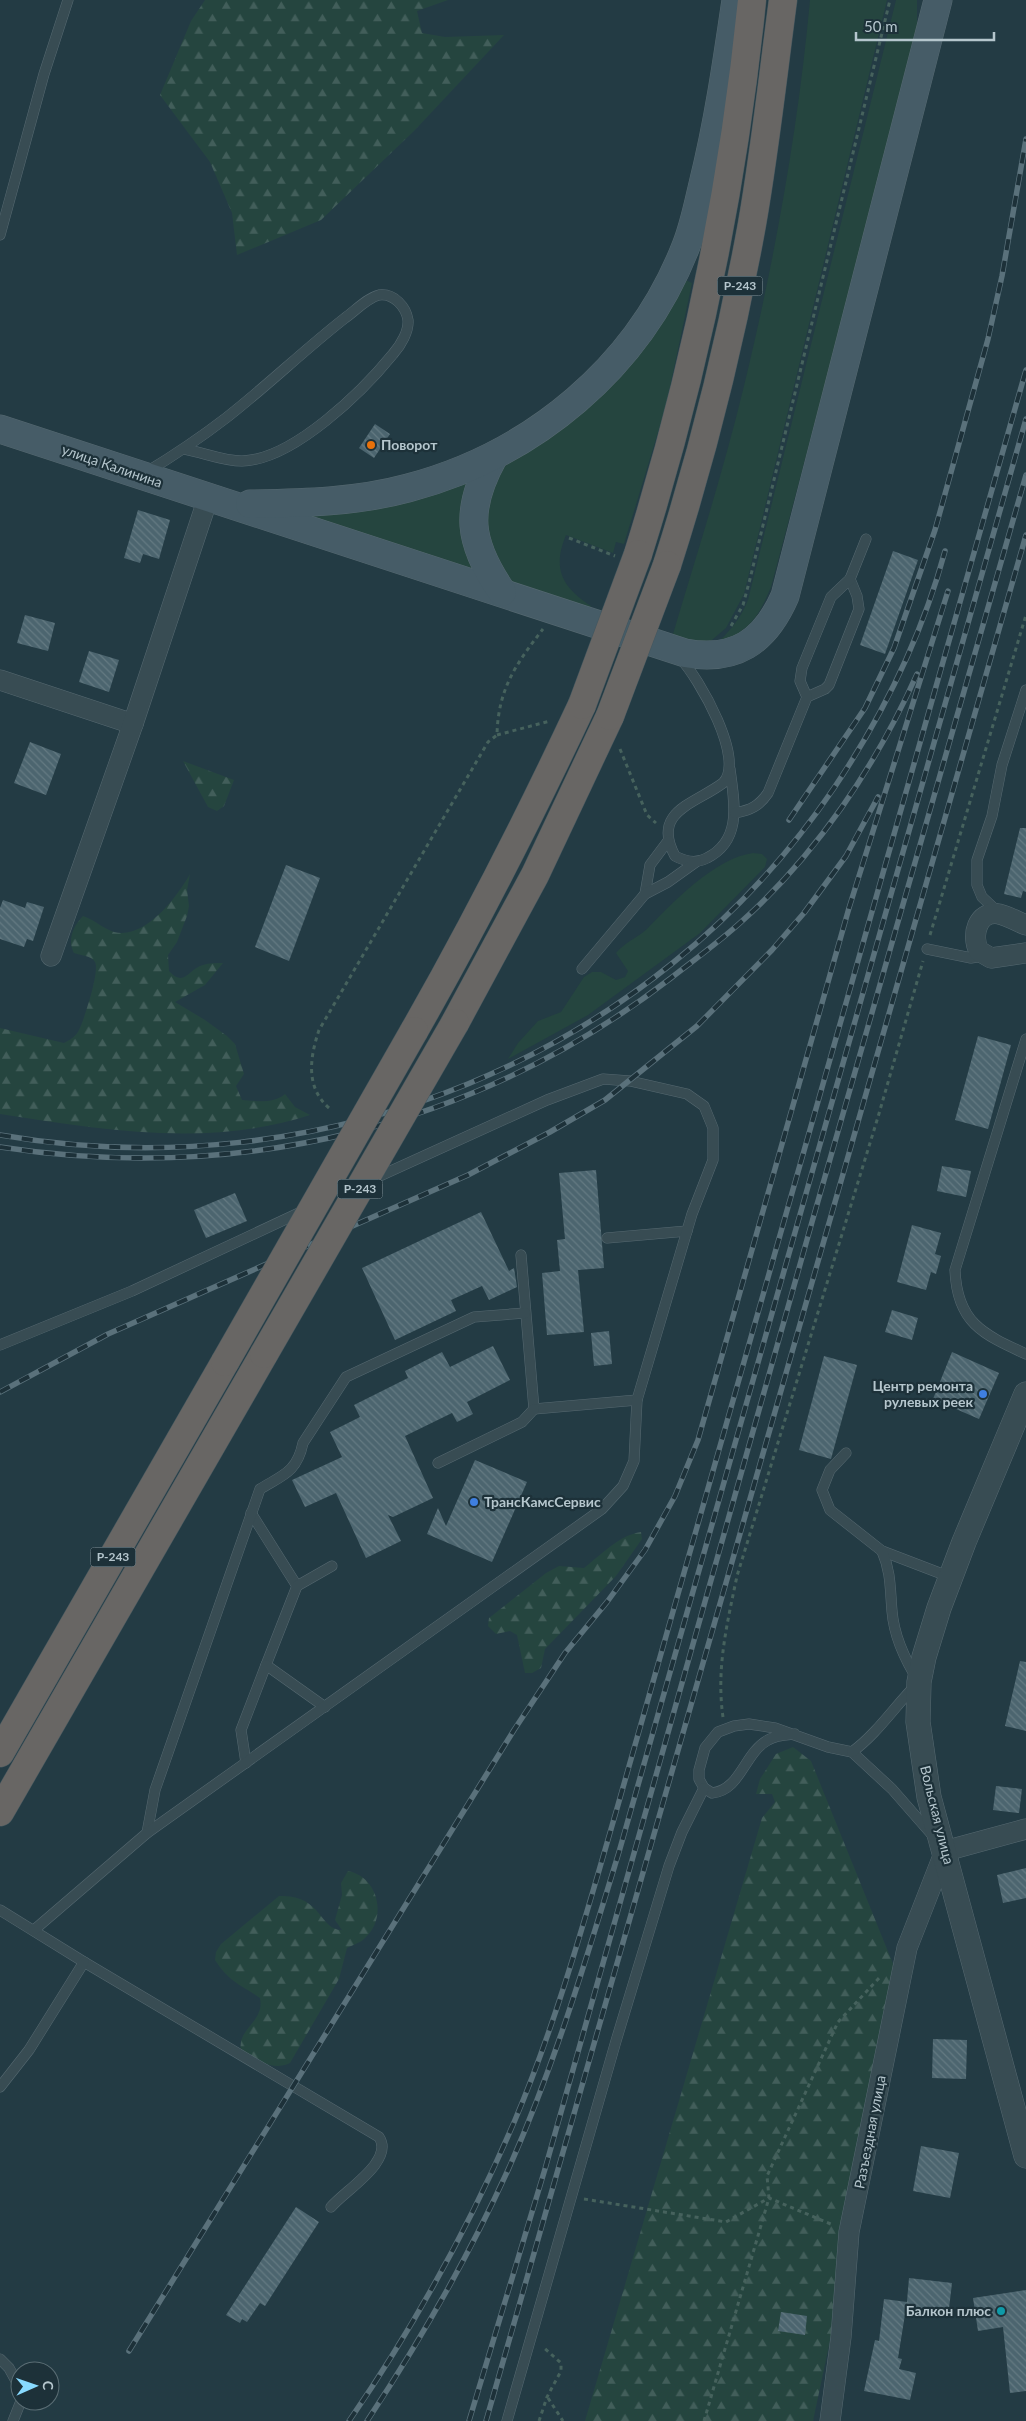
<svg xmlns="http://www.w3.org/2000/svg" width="1026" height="2421" viewBox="0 0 1026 2421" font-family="Lato,sans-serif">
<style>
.grass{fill:#25453f}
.forest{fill:url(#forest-firs)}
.building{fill:url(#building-back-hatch)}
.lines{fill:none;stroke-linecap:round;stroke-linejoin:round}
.service-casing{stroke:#566971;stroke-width:11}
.minor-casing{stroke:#566971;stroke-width:21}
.tertiary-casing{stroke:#566971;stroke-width:25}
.secondary-casing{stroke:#566971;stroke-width:29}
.trunk-casing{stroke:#43565e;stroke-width:29}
.path{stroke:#46625d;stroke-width:3;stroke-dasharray:4 4;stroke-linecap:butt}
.service{stroke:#384c53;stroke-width:10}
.minor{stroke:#384c53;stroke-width:20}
.tertiary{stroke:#384c53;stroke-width:24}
.secondary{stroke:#465c67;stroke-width:28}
.trunk{stroke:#686664;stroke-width:28}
.rail-casing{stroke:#5a717b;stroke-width:5.5}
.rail{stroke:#1d3139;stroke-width:4;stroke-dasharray:11;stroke-linecap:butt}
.trunk-bridge-casing{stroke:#43565e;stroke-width:29;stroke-linecap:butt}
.trunk-bridge{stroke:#686664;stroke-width:28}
.food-dot{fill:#e8710a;stroke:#1d3139;stroke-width:2}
.shop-dot{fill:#3f7fe0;stroke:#1d3139;stroke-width:2}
.culture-dot{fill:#0f9aa8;stroke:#1d3139;stroke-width:2}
.labels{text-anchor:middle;stroke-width:4.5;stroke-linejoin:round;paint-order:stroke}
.shield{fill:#1d3139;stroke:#8799a1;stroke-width:1}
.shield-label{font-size:12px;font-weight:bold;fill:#b5c6cd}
.poi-label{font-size:14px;font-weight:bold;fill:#b5c6cd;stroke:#1d3139;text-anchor:start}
.street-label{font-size:14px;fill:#b5c6cd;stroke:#1d3139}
</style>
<defs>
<pattern id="forest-firs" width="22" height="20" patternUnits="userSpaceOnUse" patternTransform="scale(1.25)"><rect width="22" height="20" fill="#25453f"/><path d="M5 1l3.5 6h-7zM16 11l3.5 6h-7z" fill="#425e5a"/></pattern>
<pattern id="building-back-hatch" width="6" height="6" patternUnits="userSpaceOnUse" patternTransform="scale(1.25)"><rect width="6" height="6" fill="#4c656f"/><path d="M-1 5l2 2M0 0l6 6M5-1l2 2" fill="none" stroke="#647a82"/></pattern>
</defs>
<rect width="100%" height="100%" fill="#233b44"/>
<g class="grass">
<path d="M810,0H887L744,594L726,628L705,646L670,644C695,560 722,476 743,390C774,263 798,131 810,0Z"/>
<path d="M896,0H917V40L771,587C756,623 748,630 713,647C729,632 740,620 748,600Z"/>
<path d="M682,278L692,283L666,406L624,544L616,542L613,553L566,535C552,569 562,587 591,606L589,612L503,580L480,527L502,464Z"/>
<path d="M468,479C457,511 459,539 473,570L282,514Z"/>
<path d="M753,853L762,854L767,859L765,867L700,933L685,944L588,1015L508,1059L518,1043L538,1021L561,1012L584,977L592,972H601L616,980L625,977L628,971L616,953C625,942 637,938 647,929C673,902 715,858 753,853Z"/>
</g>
<g class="forest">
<polygon points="205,0 448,0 417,11 422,33 445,37 504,35 414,131 321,220 237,255 232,213 210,162 160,95 191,21"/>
<polygon points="183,761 234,780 224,806 217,811 208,807"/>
<path d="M190,874L187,890L189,906L187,916L177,942L168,955L169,971C185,988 188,969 203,965C209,963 216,963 223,963L205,985L175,1002L205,1020L227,1036L235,1044L244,1074L236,1086L242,1100C255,1101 274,1104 285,1094L295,1107L310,1115C209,1148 103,1130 0,1114V1028L64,1043C70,1040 76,1036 79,1030C84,1020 100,971 95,962C92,956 80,955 74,953C67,941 73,926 83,916C95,920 104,929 114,932C145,940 177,897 190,874Z"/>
<path d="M641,1532L642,1539L616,1576L545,1649L541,1668L532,1673H525L517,1635L510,1631L496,1634L488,1626L489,1618L546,1573L559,1566L584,1568C601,1555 619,1535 641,1532Z"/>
<polygon points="793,1747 811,1761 904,1991 813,2421 585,2421 762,1818 775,1802 772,1794 756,1794 760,1779 776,1754"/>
<path d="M348,1871C379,1877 388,1919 364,1939C360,1943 352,1945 347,1948L339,1979L290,2063C271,2072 257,2059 241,2050C237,2028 265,2022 260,1998C240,1984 230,1983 215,1960L216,1952L221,1944L279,1896C322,1894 319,1930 342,1930L335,1920L342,1895L341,1883Z"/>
</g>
<g class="building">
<polygon points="375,424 390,434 374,458 359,448"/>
<polygon points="138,510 170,520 159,559 143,554 140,563 124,558"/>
<polygon points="893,551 918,560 885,654 860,645"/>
<polygon points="25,615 55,623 48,651 17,643"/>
<polygon points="89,651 119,660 109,692 79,682"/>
<polygon points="30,742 61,754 46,795 14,783"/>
<polygon points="1020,828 1026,828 1026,892 1023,891 1021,898 1004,894"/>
<polygon points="286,865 320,878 289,961 255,947"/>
<polygon points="3,900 25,908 27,902 44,907 33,941 27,939 24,947 0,939 0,908"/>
<polygon points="978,1036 1011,1045 988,1129 955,1120"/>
<polygon points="942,1166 971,1171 966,1197 937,1191"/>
<polygon points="596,1170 604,1268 578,1270 584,1332 547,1335 542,1273 560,1271 557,1240 565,1239 559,1173"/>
<polygon points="235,1193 247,1221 206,1238 194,1210"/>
<polygon points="481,1212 509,1271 514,1268 517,1287 489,1300 482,1286 451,1300 456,1311 395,1340 362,1268"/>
<polygon points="912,1225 941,1233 935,1254 941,1256 936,1274 931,1272 926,1290 897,1282"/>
<polygon points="892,1310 918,1318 912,1340 885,1332"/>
<polygon points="609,1331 612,1364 594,1366 591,1333"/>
<polygon points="493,1346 510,1380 467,1402 473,1414 457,1422 452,1413 405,1436 433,1498 393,1517 388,1515 401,1541 366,1558 336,1493 305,1507 292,1480 342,1457 330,1432 360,1417 354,1405 408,1378 405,1371 442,1352 450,1367"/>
<polygon points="952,1352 999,1373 979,1419 933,1399"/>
<polygon points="824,1356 857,1365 831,1459 799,1450"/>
<polygon points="475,1460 527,1482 492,1562 427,1534 438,1508 446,1526"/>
<polygon points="1020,1661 1026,1662 1026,1731 1005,1726"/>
<polygon points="996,1786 1022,1789 1019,1813 993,1810"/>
<polygon points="1026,1868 1026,1898 1003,1903 997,1875"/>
<polygon points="933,2039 967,2040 966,2079 932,2078"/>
<polygon points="921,2146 959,2153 950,2198 913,2191"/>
<polygon points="296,2207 319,2222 265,2306 260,2303 247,2322 242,2319 240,2323 226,2315"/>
<polygon points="909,2278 952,2283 948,2317 906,2313"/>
<polygon points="1026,2290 1026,2391 1010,2393 1003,2327 978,2331 973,2298"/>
<polygon points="884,2299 907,2302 898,2358 902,2359 899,2369 916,2373 910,2400 864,2391 875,2340 879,2341"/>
<polygon points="781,2312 807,2316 805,2335 778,2331"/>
</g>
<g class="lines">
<g class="service-casing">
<g id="service">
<polyline points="0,235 44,74 68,0"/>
<path d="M145,473C173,456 200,438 226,418C267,386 304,350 345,318C355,311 367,298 379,295C394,293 406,307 408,320C409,331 401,345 393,354C363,391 293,460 242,461C222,461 203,452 183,449"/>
<path d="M680,658C699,678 746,760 723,783C695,804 651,811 675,856C686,862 696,864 707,858C743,840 734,801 730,769"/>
<polyline points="807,697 825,689 829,685 859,609 857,596 850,579 866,539"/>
<path d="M735,813C751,810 759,806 768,793L807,697L800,681L802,668L831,597L850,579"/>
<polyline points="645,894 650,865 668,841"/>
<polyline points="999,913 982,897 977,885 977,860 992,816 1002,765 1026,690"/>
<polyline points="927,949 971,958 984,956"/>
<polyline points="582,969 645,894 668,882 696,862"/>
<path d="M1026,1039L955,1270C957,1322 982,1334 1026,1354"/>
<polyline points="607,1238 687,1231"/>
<polyline points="521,1255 534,1409 637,1400"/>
<polyline points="0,1345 132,1291 303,1211"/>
<polyline points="846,1453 830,1470 822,1490 830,1510 882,1551 950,1577"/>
<polyline points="438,1463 522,1422 534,1409"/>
<polyline points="251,1513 297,1586"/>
<polyline points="266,1665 297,1586 332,1566"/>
<path d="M795,1734C786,1735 776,1735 768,1740C744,1753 741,1790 712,1793L704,1788L699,1779V1770L705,1748L718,1732L734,1726L749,1724L775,1728L828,1747L852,1752L892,1789L934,1837"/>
<path d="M852,1752C879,1732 896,1704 919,1682C905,1660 894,1637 892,1611C890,1588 891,1572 882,1551"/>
<polyline points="246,1763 241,1730 266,1665 325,1707"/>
<path d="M147,1833L155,1790L260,1489C283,1475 297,1472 303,1443L346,1377L474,1317L525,1313"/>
<path d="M0,1910L84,1962L379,2137C395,2161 344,2191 331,2207"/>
<polyline points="34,1930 147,1833 602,1509 623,1486 634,1461 637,1400 692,1214 713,1160 713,1128 704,1106 687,1094 630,1081 603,1079 547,1100 371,1180"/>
<polyline points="0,2087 29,2050 84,1962"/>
<polyline points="0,2359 9,2368 20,2388"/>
<polyline points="13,2421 21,2401"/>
<polyline points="507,2421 616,2041 669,1866 682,1832 704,1788"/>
</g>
</g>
<g class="minor-casing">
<g id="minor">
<polyline points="0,680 133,724"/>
<path d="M1026,925C1018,922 1008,916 999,914C977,910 971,936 979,951L991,958L1026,953"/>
<polyline points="51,956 133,724 208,498"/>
<polyline points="830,2421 841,2337 849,2232 907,1948 945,1851 1026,1829"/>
</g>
</g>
<g class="tertiary-casing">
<polyline id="tertiary" points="1026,1394 964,1542 939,1608 924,1657 919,1682 918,1722 929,1797 1026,2156"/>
</g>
<g class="secondary-casing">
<g id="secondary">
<path d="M0,429L685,653C735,662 765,642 785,596L938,0"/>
<path d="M494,456C464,510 468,542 502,592"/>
<path d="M250,504C303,503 357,502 408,488C533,455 639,367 686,246C694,226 698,205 703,184C718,124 727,62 736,0"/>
</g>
</g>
<g class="trunk-casing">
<g id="trunk">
<path d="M638,554C695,373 733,189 752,0"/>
<path d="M667,565C703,453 731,340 752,224C765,150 773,75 783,0"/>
<polyline points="455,1023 535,875 610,716"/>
<path d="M414,1031C475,924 530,816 582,705"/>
<polyline points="0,1753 225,1362"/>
<polyline points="0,1812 264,1354"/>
</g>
</g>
<g class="path">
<polyline points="569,538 615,556"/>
<polyline points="731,626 743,605 750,579 890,0"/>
<polyline points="497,735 550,721"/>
<polyline points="620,749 647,815 656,823"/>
<polyline points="930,935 1026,615"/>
<path d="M329,1108C305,1087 310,1057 319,1030L488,742L497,735C498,689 516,664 543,629"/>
<path d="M723,1717C716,1669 727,1624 737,1576L878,1117L923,961"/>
<polyline points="584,2199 726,2222 769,2198 833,2225"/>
<polyline points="548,2398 563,2421"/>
<polyline points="539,2421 547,2397 561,2371 561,2363 543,2347"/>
<polyline points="704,2421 769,2198 767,2176 838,2022 881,1976"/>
</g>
<use href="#service" class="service"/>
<use href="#minor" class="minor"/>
<use href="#tertiary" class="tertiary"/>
<use href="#secondary" class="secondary"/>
<use href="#trunk" class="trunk"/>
<g class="rail-casing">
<g id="rail">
<polyline points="789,820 865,708 894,648 935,530 988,339 1002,276 1026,139"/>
<path d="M0,1135C320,1191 651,1058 834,788C883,715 922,636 945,551"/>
<path d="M0,1147C242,1184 477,1127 671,978C694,960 719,942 741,922C816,855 876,766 917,674"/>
<polyline points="0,1392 108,1334 468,1175 550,1132 605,1100 697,1026 772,950 804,913 846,856 878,797"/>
<polyline points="129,2351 514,1730 565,1653 607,1602 645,1550 675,1496 698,1440 849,908 948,591"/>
<path d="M349,2421C414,2327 470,2225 515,2120C557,2021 586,1915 616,1812L1026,370"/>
<path d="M367,2421C420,2341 468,2258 508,2170C554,2067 586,1960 619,1852L1026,419"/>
<polyline points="469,2421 545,2169 812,1222 1026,475"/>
<polyline points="486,2421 1026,535"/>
</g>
</g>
<use href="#rail" class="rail"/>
<g class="trunk-bridge-casing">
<g id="trunk-bridge">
<polyline points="582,705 638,554"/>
<polyline points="610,716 667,565"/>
<polyline points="264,1354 455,1023"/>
<polyline points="225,1362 414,1031"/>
</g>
</g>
<use href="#trunk-bridge" class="trunk-bridge"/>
</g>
<circle class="food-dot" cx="371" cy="445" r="5"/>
<g class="shop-dot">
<circle cx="983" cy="1394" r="5"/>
<circle cx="474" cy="1502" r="5"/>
</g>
<circle class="culture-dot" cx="1001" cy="2311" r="5"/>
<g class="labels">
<g class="shield">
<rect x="717.5" y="276.5" width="45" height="19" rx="4"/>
<rect x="337.5" y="1179.5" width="45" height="19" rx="4"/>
<rect x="90.5" y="1547.5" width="45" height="19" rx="4"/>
</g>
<g class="shield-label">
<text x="740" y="290">Р-243</text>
<text x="360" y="1193">Р-243</text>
<text x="113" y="1561">Р-243</text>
</g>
<g class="poi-label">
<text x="381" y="450">Поворот</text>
<text x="973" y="1391" text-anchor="end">Центр ремонта<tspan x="973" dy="16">рулевых реек</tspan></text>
<text x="484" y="1507">ТрансКамсСервис</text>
<text x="991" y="2316" text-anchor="end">Балкон плюс</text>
</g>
<g class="street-label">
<text transform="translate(112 466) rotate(19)" y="5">улица Калинина</text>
<text transform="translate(937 1815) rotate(76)" y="5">Вольская улица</text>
<text transform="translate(870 2132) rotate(-79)" y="5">Разъездная улица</text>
</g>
</g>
<g transform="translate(35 2386) rotate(88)"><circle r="24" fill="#1d3139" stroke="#5a6d74"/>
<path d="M0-4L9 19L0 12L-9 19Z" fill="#88daff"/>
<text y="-8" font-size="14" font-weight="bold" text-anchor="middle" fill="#b5c6cd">С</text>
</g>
<path d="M856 32v8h138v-8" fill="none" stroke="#b5c6cd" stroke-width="2.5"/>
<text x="864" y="32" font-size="15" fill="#b5c6cd" stroke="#1d3139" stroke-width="4" paint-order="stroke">50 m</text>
</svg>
